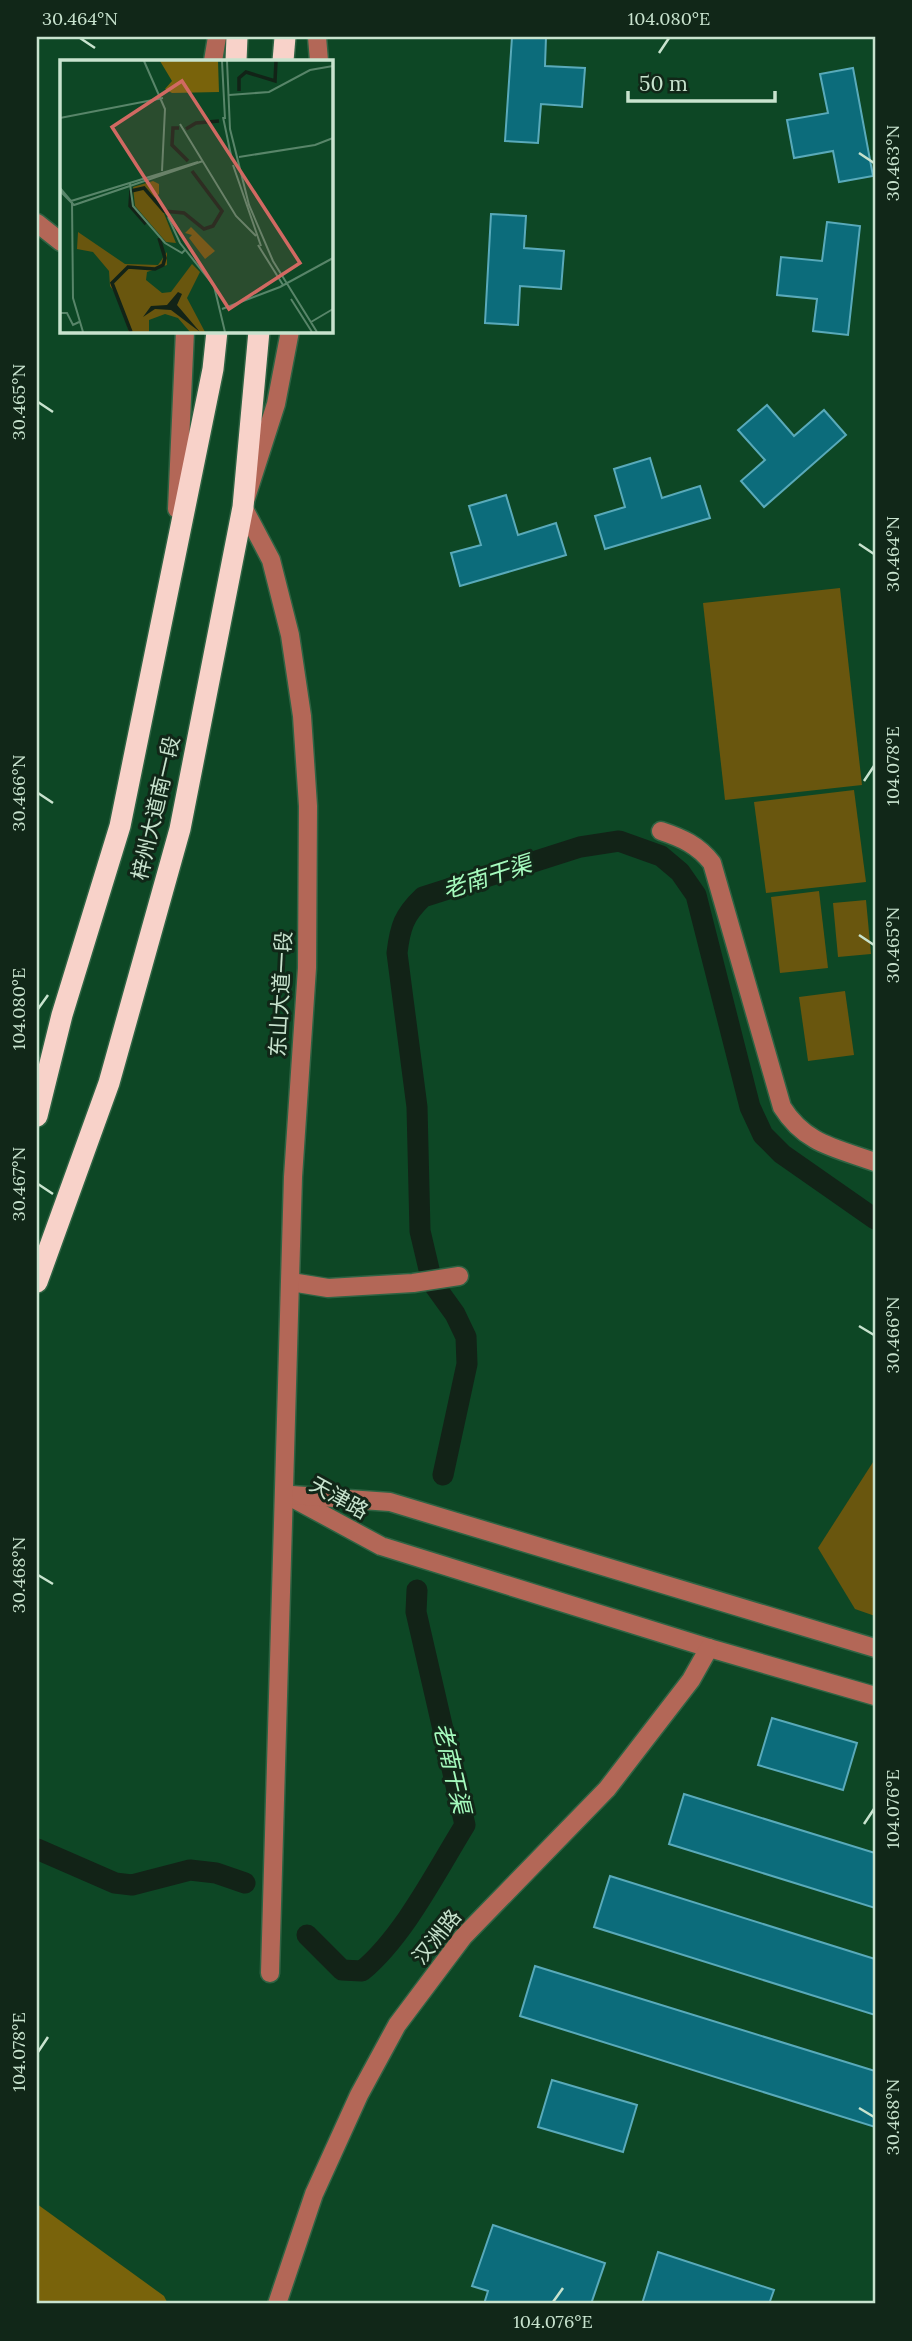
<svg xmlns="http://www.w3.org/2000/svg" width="912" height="2341" viewBox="0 0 912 2341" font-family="Lora,'Noto Sans SC',serif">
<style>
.green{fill:#69560e}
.forest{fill:#79630b}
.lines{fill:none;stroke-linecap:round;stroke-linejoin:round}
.canal{stroke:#122317;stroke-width:21}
.building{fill:#0c6c7b;stroke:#59aaba;stroke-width:2}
.minor-casing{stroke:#2f6343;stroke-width:21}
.highway-casing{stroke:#2f6343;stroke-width:24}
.minor{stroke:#b36757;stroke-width:18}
.highway{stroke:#f8d2c9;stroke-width:21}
.ticks{fill:none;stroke:#c8e3ce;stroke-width:2.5}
.labels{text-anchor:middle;stroke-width:6;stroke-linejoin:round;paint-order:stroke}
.street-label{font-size:21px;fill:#c8e3ce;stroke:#112718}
.water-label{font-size:23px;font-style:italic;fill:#a5fabd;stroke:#112718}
.inset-river{fill:none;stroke:#122317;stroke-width:3.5}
.inset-road{fill:none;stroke:#588569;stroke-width:2}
.view{fill:#d16962;fill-opacity:0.15;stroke:#d16962;stroke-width:3.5}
.inset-edge{fill:none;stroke:#c8e3ce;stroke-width:3.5}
.neatline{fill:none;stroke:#c8e3ce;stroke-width:2.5}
.ticks-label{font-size:18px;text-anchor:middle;fill:#c8e3ce}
</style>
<rect width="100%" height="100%" fill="#0d4725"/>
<g class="green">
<polygon points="840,588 862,785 725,800 703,603"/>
<polygon points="854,790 866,882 766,893 754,802"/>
<polygon points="819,891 828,968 780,973 771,897"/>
<polygon points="866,900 871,954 838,957 833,903"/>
<polygon points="845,991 854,1055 808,1061 799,997"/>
<polygon points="875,1459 875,1616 855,1609 818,1548"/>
</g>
<polygon class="forest" points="37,2204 164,2296 168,2304 37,2304"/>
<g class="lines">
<g class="canal">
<path d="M443,1475L467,1364L466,1337L455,1314L432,1282L420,1231L417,1107L397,953C400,927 404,915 423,897L580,847L619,841L661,856L680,872L696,895L750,1107L763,1135L782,1154L875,1219"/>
<polyline points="37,1849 115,1883 132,1885 190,1870 216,1873 245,1883"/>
<path d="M307,1935L342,1970L362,1971C404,1936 436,1872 465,1825L416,1612L417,1590"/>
</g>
</g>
<g class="building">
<polygon points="512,37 546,37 545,66 585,68 582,107 541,104 538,143 505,141"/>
<polygon points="853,68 873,176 839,182 833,151 794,158 787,120 828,113 820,74"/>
<polygon points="491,214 526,216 524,248 564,251 561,289 520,286 518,325 485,323"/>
<polygon points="827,222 860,226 848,335 813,331 817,299 777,295 781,257 822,261"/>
<polygon points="767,405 794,436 824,410 846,435 764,507 741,481 765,460 738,430"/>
<polygon points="650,458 662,498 700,486 710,518 605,549 595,516 625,507 614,469"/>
<polygon points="506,495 518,535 556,523 566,555 460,586 451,553 481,545 469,506"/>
<polygon points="772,1718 857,1743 843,1790 758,1765"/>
<polygon points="684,1794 875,1853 875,1908 669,1844"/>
<polygon points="610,1876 875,1959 875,2015 594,1927"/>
<polygon points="535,1966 875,2071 875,2127 520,2016"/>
<polygon points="552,2080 637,2105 623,2152 538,2127"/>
<polygon points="493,2225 605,2263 591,2304 484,2304 488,2291 472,2286"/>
<polygon points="658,2252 774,2290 769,2304 642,2304"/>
</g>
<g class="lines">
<g class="minor-casing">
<g id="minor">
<polyline points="317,37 319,61"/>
<polyline points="213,61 217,37"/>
<polyline points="37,223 61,242"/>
<polyline points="177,509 185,331"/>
<path d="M661,831C682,838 698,845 712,863L782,1107C805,1144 836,1148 875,1162"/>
<polyline points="291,1282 328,1288 413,1283 459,1276"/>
<polyline points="285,1494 381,1546 709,1648 875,1696"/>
<polyline points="292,1495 390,1502 875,1648"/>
<polyline points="270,1973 293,1177 307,968 308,806 302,716 290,635 271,560 243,507 276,404 290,331"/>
<polyline points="277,2304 314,2194 359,2095 397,2025 463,1937 607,1789 691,1680 709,1648"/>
</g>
</g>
<g class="highway-casing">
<g id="highway">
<polyline points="236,61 237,37"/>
<polyline points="283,61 285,37"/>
<polyline points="37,1116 62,1015 120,826 213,369 217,331"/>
<polyline points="37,1282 109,1083 180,829 243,507 259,331"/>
</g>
</g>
<use href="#minor" class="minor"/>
<use href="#highway" class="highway"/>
</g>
<path class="ticks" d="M80,38L95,48M659,53L669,38M859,153L874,163M38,402L53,412M859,544L874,554M864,781L874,766M38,793L53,803M859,935L874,945M38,1009L48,995M38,1184L53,1194M859,1326L874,1335M38,1575L53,1584M864,1824L874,1809M38,2052L48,2037M859,2108L874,2117M553,2302L563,2288"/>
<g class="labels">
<g class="street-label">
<text transform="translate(156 808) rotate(-77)" y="7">梓州大道南一段</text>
<text transform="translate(281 994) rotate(-87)" y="7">东山大道一段</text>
<text transform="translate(339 1498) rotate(29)" y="7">天津路</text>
<text transform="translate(437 1937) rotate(-51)" y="7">汉洲路</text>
</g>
<g class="water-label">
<text transform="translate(487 877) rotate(-18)" y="8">老南干渠</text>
<text transform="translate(452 1768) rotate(77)" y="8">老南干渠</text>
</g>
</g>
<g transform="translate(60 60)">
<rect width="273" height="273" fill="#0d4725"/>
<path d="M93,121L99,124V134L93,139L103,151L116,183L106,182L75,146L73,127ZM131,167L155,191L145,199L129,178L132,175L125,173ZM18,172L65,204L98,205L107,192V205L87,212L86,220L102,233L111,232L132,204L140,212L127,238L145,272H130L118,258L105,254L89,260V272H69L59,238L50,226L49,211L33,192L17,189Z" fill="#69560e"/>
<path d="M100,1H158L159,32L112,33L105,29L112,21Z" fill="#79630b"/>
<path d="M118,232L122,234L117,245L140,272L111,250L95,249L83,257L91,246L107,245Z" fill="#122317"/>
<path class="inset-river" d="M179,31V18L186,12L215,21L216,1M119,68H113L112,85L128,101M126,69L136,63L159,61M86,164L70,146L71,131L84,128L104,151L124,153L144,169L153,166L162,151L132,111M71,272L52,223L68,207L95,209L103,205L105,198L99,178"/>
<path class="inset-road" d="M84,1L105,49L102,111M162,1L165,59M167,1L170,69L189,145L213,201L257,272M169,35L209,32L250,10L273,6M163,57L172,100M0,58L103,38M120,64L176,156L196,176M179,97L255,85L273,78M173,105L201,186M70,124L73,146L105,183L122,193L125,190M0,128L11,141L138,102M0,131L14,145L143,101M12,142L13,238L23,272M108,157L120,183L154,226L165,272M198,185L223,225M231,239L252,272M162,249L220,227L273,198M0,253H7L13,265L19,262M251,262L273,249"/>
<path class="view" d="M122,21L240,203L169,249L52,67Z"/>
<rect width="273" height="273" class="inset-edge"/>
</g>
<rect width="912" height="2341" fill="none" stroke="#112718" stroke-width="77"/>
<path d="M628 91v10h147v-10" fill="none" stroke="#c8e3ce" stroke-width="3.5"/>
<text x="639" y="91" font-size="21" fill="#c8e3ce" stroke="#112718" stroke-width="5" paint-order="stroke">50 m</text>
<rect x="38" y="38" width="836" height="2264" class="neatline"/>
<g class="ticks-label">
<text x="80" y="25">30.464°N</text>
<text x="669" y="25">104.080°E</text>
<text transform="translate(893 163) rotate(-90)" y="6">30.463°N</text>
<text transform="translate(19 402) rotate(-90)" y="6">30.465°N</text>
<text transform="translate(893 554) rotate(-90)" y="6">30.464°N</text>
<text transform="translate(893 766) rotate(-90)" y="6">104.078°E</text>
<text transform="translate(19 793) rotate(-90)" y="6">30.466°N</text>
<text transform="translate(893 945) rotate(-90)" y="6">30.465°N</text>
<text transform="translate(19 1009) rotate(-90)" y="6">104.080°E</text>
<text transform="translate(19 1184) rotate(-90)" y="6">30.467°N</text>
<text transform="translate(893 1335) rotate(-90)" y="6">30.466°N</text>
<text transform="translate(19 1575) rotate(-90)" y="6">30.468°N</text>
<text transform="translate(893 1809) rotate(-90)" y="6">104.076°E</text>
<text transform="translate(19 2052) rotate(-90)" y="6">104.078°E</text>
<text transform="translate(893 2117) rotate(-90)" y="6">30.468°N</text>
<text x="553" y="2328">104.076°E</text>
</g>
</svg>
